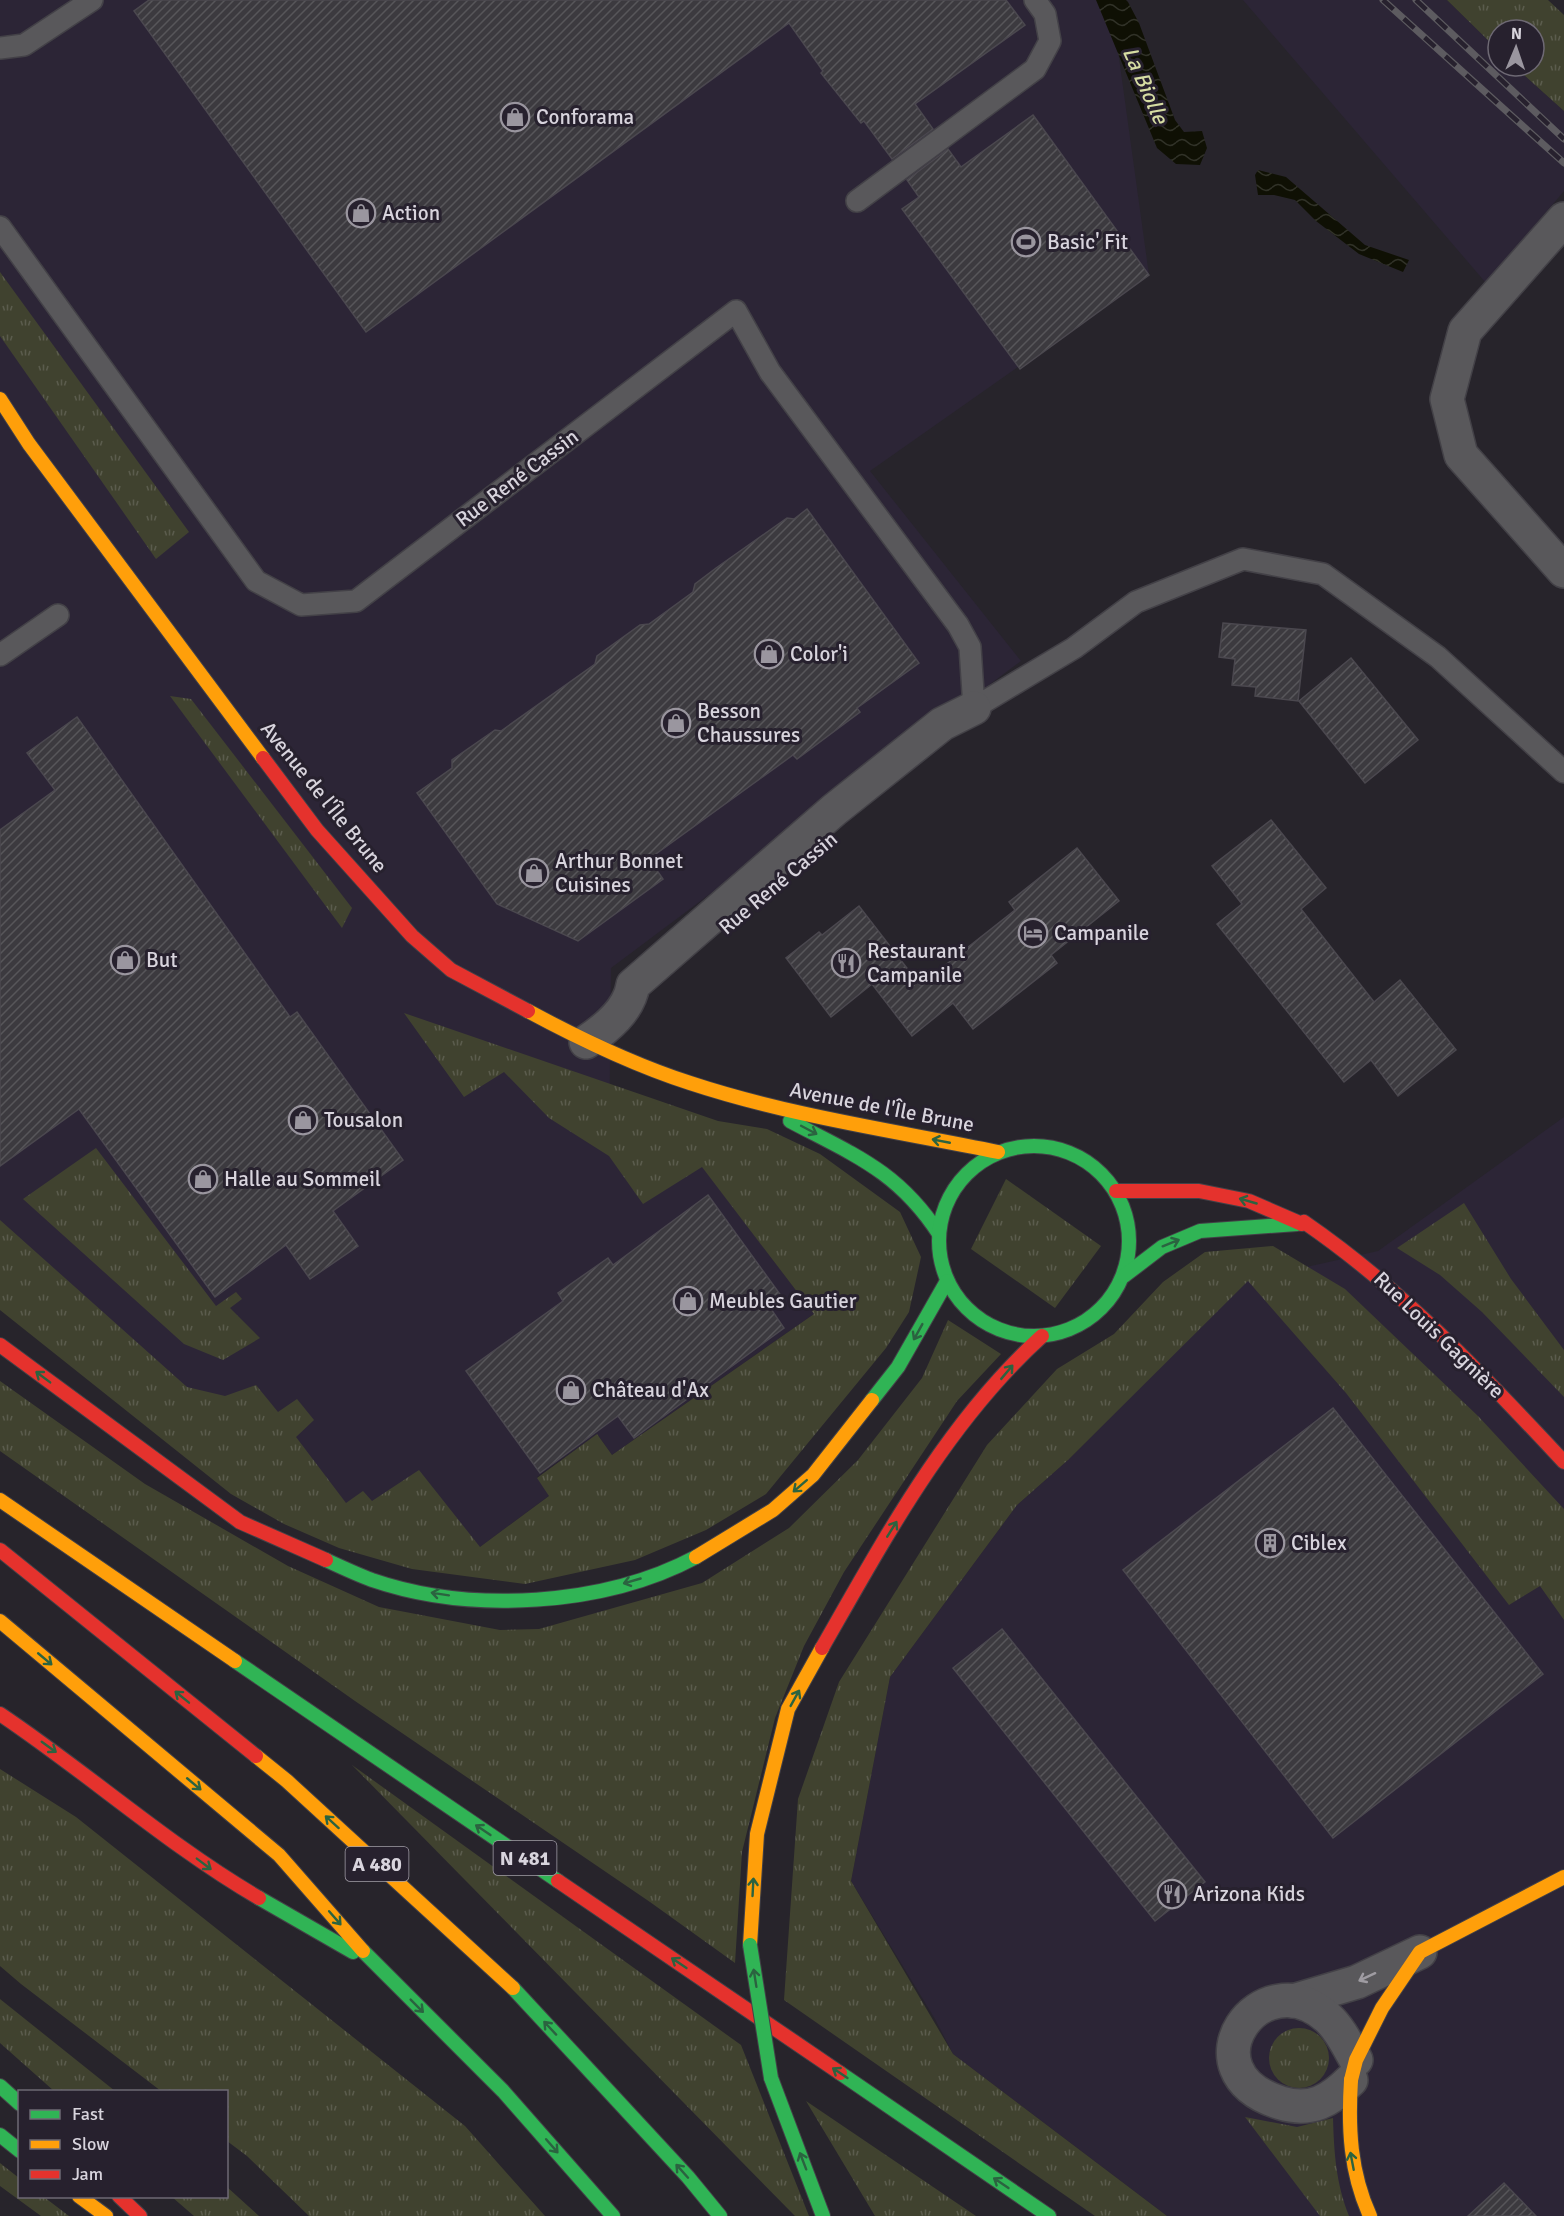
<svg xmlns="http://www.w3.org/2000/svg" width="1564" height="2216" viewBox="0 0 1564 2216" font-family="Signika,sans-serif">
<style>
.built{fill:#2c2536}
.grass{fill:url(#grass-tufts)}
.water{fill:url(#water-waves)}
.building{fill:url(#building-hatch);stroke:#4b484f;stroke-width:1.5}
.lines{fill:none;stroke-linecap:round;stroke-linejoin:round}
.lane-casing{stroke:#434147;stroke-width:24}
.street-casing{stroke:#434147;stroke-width:36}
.fast-casing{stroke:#434147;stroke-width:16}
.slow-casing{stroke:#434147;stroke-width:16}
.jam-casing{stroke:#434147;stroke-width:16}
.lane{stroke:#59585b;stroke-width:21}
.street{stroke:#59585b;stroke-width:33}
.fast{stroke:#30b455;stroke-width:14}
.slow{stroke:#ff9f0a;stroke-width:14}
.jam{stroke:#e5322d;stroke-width:14}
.rail-casing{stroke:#5d5b60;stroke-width:7}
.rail{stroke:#27212e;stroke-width:4.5;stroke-dasharray:14;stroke-linecap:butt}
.fast-bridge-casing{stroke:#434147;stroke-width:16;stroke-linecap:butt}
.fast-bridge{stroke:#30b455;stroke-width:14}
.oneway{stroke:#2b6340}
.oneway2{stroke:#9f9ca2}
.labels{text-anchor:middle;stroke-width:6;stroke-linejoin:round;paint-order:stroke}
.shield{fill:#27212e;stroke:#a39ea8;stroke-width:1.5}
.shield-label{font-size:20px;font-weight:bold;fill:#d8d4dd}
.poi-label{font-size:21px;fill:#d8d4dd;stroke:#27212e;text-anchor:start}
.street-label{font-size:21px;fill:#d8d4dd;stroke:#27212e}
.water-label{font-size:22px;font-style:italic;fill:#d6dda3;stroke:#27212e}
</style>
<defs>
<pattern id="grass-tufts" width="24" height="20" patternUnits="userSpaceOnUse" patternTransform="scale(1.5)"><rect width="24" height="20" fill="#40422f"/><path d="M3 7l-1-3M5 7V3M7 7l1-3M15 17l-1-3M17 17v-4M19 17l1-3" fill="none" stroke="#5b5c4d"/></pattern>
<pattern id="water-waves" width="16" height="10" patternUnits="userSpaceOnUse" patternTransform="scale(1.5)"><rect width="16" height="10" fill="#0f1004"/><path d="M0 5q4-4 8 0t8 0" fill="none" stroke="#313228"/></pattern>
<pattern id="building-hatch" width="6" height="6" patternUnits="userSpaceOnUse" patternTransform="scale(1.5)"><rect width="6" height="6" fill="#3c3a3f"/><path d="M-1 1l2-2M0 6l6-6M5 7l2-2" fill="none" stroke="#57565a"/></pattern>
</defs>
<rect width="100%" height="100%" fill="#27242b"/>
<g class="built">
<polygon points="0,0 1111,0 1149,275 870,471 1021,661 611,968 609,1156 702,1166 814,1314 612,1455 597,1434 537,1477 550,1495 480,1547 364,1523 0,1257"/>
<polygon points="1243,0 1447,0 1498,50 1498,66 1514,66 1564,111 1564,191 1486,283"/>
<polygon points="1564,1117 1564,2216 1167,2216 953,2054 935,2019 851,1881 890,1677 1017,1505 1068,1460 1248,1280 1378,1251"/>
</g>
<g class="grass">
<polygon points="1447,0 1548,0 1564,15 1564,111 1514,66 1534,66 1534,30 1498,30 1498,50"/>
<polygon points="0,272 189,532 156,559 0,336"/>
<polygon points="170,696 191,699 352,908 342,928"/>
<polygon points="404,1013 718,1121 767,1129 820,1154 900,1212 921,1257 909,1312 886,1348 766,1494 706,1530 635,1560 525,1584 412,1569 339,1548 284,1524 231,1494 0,1310 0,1220 187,1387 225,1396 256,1385 278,1412 297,1399 314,1420 296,1437 346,1503 363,1491 372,1501 419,1470 480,1547 549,1496 537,1478 597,1434 612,1455 814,1314 702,1167 643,1204 609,1156 549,1118 504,1072 464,1097"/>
<polygon points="96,1148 216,1306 236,1292 242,1299 230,1308 260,1338 223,1360 184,1344 23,1199"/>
<polygon points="1006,1179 1101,1246 1055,1308 971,1249"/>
<polygon points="1464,1203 1511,1279 1564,1350 1564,1397 1482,1312 1440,1275 1397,1248"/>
<polygon points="1273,1246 1345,1289 1479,1417 1564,1509 1564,1620 1540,1586 1509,1605 1346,1393 1248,1281 1068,1460 1017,1505 890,1677 851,1881 953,2054 1167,2216 1095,2216 784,2000 798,1799 839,1682 987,1445 1057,1369 1114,1334 1163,1282 1205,1252"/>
<polygon points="948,1320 1001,1354 957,1401 844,1572 804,1646 775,1718 742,1852 735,1963 650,1902 355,1701 0,1451 0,1381 145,1484 288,1566 379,1607 500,1630 539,1629 702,1583 789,1528 858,1460 922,1378"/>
<polygon points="352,1765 741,2045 809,2216 795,2216"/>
<polygon points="0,1769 76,1817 465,2126 545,2216 309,2216 247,2156 227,2141 226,2092 161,2091 21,1984 0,1966"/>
<polygon points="0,1999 115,2091 54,2091 0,2043"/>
<circle cx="1299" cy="2058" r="30"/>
<polygon points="806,2101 976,2216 875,2216"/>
<path d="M1245,2117L1297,2127L1333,2118C1334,2153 1336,2183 1349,2216H1320Z"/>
<polygon points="0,2163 19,2178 20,2196 44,2197 69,2216 41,2216 0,2186"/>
<polygon points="227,2187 259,2216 194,2216 172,2197 226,2196"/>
</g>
<g class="water">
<polygon points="1096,0 1126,0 1128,2 1139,23 1175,120 1184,132 1202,131 1207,148 1200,165 1176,164 1157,148"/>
<polygon points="1258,170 1286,177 1365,245 1409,260 1403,272 1359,254 1316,221 1295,200 1274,195 1258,195 1255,175"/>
</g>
<g class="building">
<polygon points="149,0 1006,0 1025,25 915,104 933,129 892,159 864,121 861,123 821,73 823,71 789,23 366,332 134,11"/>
<polygon points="1033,115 1149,275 1020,369 902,209 919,197 907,180 948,149 961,167"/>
<polygon points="807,509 919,663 857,708 860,712 797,759 793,755 649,859 663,879 578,941 497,904 417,793 452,768 452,760 495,730 501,731 595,664 597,656 640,625 649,624 693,592 695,584 716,568 787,518 794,519"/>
<polygon points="1223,623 1306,630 1298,701 1255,696 1256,687 1232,685 1235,659 1219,657"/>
<polygon points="1351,658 1418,740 1365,783 1299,701"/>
<polygon points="77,717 290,1017 297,1012 403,1160 333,1211 358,1246 310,1279 286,1245 215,1297 79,1109 0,1166 0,830 55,790 27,753"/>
<polygon points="1271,820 1326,888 1301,909 1374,1002 1400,980 1456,1050 1398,1096 1371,1060 1344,1082 1217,924 1242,904 1212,866"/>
<polygon points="1077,848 1119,901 1051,955 1057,963 973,1029 953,1003 912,1036 872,984 831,1017 786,958 819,932 822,935 859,906 920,985 1015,910 1009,902"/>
<polygon points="708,1195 782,1297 769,1306 784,1328 634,1438 618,1416 540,1473 466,1371 563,1301 558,1293 608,1258 613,1265"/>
<polygon points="1333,1408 1543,1674 1333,1838 1123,1570"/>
<polygon points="1002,1629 1205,1882 1155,1921 953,1668"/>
<polygon points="1504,2183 1536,2216 1468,2216"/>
</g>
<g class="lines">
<g class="lane-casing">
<g id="lane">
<polyline points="0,48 24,45 92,0"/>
<polyline points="857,201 1035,69 1050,41 1045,14 1035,0"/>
<polyline points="0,227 256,581 301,605 356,601 736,311 770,372 958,625 970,647 974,708 1074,648 1136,602 1243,559 1323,574 1438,657 1564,772"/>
<polyline points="0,655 58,615"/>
</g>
</g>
<g class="street-casing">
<g id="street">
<polyline points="1564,219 1465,331 1447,399 1461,455 1564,571"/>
<path d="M586,1042C607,1028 629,1010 633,985L834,810L942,724L974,708"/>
<polyline points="1293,2001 1357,1982 1420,1952"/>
<path d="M1351,2080C1330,2101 1311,2112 1281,2103C1180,2072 1261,1957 1328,2018C1340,2029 1348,2046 1356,2060"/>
</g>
</g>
<g class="fast-casing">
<g id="fast">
<path d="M790,1121C854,1155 898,1171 939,1234"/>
<circle cx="1034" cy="1241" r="95"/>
<polyline points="1124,1276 1162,1247 1200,1231 1297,1224"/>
<polyline points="872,1400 898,1367 947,1281"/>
<path d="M326,1560C341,1567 356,1574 372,1580C471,1614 604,1606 696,1557"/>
<polyline points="235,1661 558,1881"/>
<polyline points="259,1898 353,1952"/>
<polyline points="363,1951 503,2091 613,2216"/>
<polyline points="513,1988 688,2177 720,2216"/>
<polyline points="840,2073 1049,2216"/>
<polyline points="771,2078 823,2216"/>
<polyline points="0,2086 20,2104"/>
<polyline points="0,2135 20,2151"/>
</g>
</g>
<g class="slow-casing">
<g id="slow">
<polyline points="0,399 29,444 263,758"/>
<path d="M528,1011C580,1039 634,1065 690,1083C790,1116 896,1131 998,1152"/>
<polyline points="0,1500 235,1661"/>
<polyline points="696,1557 773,1510 813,1475 872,1400"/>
<polyline points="0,1621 279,1855 363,1951"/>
<polyline points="256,1756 287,1781 513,1988"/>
<polyline points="750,1945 757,1834 788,1709 822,1648"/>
<polyline points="1351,2080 1356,2060 1382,2008 1420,1952 1564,1877"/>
<path d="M1351,2080C1348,2128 1350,2172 1370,2216"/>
<polyline points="79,2196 106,2216"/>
</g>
</g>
<g class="jam-casing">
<g id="jam">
<polyline points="263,758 317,830 412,936 451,970 528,1011"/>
<path d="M1116,1191H1199L1249,1201L1302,1224L1304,1222C1403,1290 1483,1375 1564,1462"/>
<polyline points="0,1345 240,1522 326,1560"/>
<polyline points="0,1550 256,1756"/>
<path d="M822,1648C885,1538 947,1422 1042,1336"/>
<path d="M0,1714C88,1773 168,1845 259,1898"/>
<polyline points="558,1881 840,2073"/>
<polyline points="119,2196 140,2216"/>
</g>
</g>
<use href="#lane" class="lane"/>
<use href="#street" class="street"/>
<use href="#fast" class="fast"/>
<use href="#slow" class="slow"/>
<use href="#jam" class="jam"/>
<g class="rail-casing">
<g id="rail">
<polyline points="1383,0 1564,163"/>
<polyline points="1416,0 1564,139"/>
</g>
</g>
<use href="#rail" class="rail"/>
<g class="fast-bridge-casing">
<polyline id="fast-bridge" points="750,1945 771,2078"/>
</g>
<use href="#fast-bridge" class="fast-bridge"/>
</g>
<defs><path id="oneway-shaft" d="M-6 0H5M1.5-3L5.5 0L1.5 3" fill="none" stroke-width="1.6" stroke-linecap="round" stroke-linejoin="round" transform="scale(1.5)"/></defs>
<g class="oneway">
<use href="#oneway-shaft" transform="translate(809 1130) rotate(28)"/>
<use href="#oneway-shaft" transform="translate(941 1141) rotate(-169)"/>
<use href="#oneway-shaft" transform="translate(1248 1201) rotate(-164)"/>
<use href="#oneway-shaft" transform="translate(1171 1243) rotate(-22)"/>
<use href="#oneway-shaft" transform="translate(918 1332) rotate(119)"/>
<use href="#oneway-shaft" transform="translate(1007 1372) rotate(-50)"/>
<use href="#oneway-shaft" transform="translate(43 1377) rotate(-143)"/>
<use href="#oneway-shaft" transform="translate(800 1486) rotate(139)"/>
<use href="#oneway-shaft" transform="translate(892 1529) rotate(-58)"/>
<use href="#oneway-shaft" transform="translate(632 1581) rotate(164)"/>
<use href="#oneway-shaft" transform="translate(440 1594) rotate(-171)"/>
<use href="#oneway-shaft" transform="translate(45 1659) rotate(40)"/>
<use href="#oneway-shaft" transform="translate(182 1697) rotate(-141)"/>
<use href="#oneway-shaft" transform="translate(795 1698) rotate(-61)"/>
<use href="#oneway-shaft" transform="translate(49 1747) rotate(36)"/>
<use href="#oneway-shaft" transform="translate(194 1784) rotate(40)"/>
<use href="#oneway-shaft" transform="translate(332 1822) rotate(-138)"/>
<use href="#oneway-shaft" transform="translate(483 1830) rotate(-146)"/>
<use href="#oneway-shaft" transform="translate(204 1864) rotate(37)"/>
<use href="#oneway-shaft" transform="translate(753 1887) rotate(-87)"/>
<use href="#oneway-shaft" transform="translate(335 1918) rotate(49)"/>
<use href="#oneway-shaft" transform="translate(679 1963) rotate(-146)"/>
<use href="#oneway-shaft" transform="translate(755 1978) rotate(-99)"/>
<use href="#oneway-shaft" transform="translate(417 2006) rotate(45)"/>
<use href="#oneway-shaft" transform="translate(550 2028) rotate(-133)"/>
<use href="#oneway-shaft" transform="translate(840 2073) rotate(-146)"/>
<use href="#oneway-shaft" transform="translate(552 2146) rotate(49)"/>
<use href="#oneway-shaft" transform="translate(803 2161) rotate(-111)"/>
<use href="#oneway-shaft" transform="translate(1352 2161) rotate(-101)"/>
<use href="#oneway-shaft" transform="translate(682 2171) rotate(-132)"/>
<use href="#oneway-shaft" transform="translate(1001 2183) rotate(-146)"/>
</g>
<use class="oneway2" href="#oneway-shaft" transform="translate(1367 1977) rotate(155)"/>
<defs>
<g id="shop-ring" transform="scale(1.5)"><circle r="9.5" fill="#27212e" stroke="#9a969f" stroke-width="1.5"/><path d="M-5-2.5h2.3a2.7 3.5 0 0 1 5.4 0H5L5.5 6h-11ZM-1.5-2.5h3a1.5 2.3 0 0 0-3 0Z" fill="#9a969f"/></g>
<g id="stadium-ring" transform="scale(1.5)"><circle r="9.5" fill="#27212e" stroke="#9a969f" stroke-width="1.5"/><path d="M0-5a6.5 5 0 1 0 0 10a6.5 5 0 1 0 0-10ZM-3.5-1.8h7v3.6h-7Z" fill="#9a969f"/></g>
<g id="hotel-ring" transform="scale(1.5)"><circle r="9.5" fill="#27212e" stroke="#9a969f" stroke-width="1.5"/><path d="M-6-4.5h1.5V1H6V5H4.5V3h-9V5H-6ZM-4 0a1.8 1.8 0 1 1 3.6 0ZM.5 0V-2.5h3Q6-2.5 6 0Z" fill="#9a969f"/></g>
<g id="restaurant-ring" transform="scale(1.5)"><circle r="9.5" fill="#27212e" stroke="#9a969f" stroke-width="1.5"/><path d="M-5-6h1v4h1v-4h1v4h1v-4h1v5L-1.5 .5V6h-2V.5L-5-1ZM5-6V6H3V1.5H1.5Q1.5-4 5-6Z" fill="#9a969f"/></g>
<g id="building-ring" transform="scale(1.5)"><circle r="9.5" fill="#27212e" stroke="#9a969f" stroke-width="1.5"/><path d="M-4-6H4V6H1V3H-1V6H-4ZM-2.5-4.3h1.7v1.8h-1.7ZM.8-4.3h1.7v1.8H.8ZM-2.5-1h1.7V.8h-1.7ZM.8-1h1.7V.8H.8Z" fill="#9a969f"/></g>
</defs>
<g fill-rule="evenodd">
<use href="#shop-ring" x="515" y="117"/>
<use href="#shop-ring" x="361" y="213"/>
<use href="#stadium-ring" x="1026" y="242"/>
<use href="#shop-ring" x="769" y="654"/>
<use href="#shop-ring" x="676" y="723"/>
<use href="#shop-ring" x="534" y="873"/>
<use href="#hotel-ring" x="1033" y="933"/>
<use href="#shop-ring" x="125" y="960"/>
<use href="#restaurant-ring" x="846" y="963"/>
<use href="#shop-ring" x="303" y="1120"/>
<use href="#shop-ring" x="203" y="1179"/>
<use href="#shop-ring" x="688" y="1301"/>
<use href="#shop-ring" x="571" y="1390"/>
<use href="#building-ring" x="1270" y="1543"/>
<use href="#restaurant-ring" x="1172" y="1894"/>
</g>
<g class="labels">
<g class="shield">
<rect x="493.5" y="1841" width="63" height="34" rx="4.5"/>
<rect x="345.5" y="1847" width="63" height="34" rx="4.5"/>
</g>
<g class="shield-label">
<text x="525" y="1865">N 481</text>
<text x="377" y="1871">A 480</text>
</g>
<g class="poi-label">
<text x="536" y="124">Conforama</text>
<text x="382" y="220">Action</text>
<text x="1047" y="249">Basic' Fit</text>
<text x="790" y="661">Color'i</text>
<text x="697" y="718">Besson<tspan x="697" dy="24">Chaussures</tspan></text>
<text x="555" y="868">Arthur Bonnet<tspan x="555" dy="24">Cuisines</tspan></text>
<text x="1054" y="940">Campanile</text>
<text x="867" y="958">Restaurant<tspan x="867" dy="24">Campanile</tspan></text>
<text x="146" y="967">But</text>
<text x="324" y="1127">Tousalon</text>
<text x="224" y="1186">Halle au Sommeil</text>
<text x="709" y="1308">Meubles Gautier</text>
<text x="592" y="1397">Château d'Ax</text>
<text x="1291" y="1550">Ciblex</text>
<text x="1193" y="1901">Arizona Kids</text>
</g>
<g class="street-label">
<text transform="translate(517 478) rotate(-37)" y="7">Rue René Cassin</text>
<text transform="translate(324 797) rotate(51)" y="7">Avenue de l'Île Brune</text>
<text transform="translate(778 883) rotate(-40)" y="7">Rue René Cassin</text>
<text transform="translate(882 1107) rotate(11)" y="7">Avenue de l'Île Brune</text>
<text transform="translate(1439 1335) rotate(44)" y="7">Rue Louis Gagnière</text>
</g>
<g class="water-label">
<text transform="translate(1146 85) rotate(66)" y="8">La Biolle</text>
</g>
</g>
<rect x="18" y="2090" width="210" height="108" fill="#27212e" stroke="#6e6974" stroke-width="1.5"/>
<rect x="30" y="2110" width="30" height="9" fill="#30b455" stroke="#6e6974" stroke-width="1.5"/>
<text x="72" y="2120" font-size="18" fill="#d8d4dd">Fast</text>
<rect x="30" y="2140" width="30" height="9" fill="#ff9f0a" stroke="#6e6974" stroke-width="1.5"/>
<text x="72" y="2150" font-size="18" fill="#d8d4dd">Slow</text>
<rect x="30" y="2170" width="30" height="9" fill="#e5322d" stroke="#6e6974" stroke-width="1.5"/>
<text x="72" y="2180" font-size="18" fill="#d8d4dd">Jam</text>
<g transform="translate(1516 48) rotate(2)"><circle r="28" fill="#27212e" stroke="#6e6974" stroke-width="1.5"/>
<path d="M0-4.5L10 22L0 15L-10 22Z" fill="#9a969f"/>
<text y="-9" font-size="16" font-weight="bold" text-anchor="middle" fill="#d8d4dd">N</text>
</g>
</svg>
